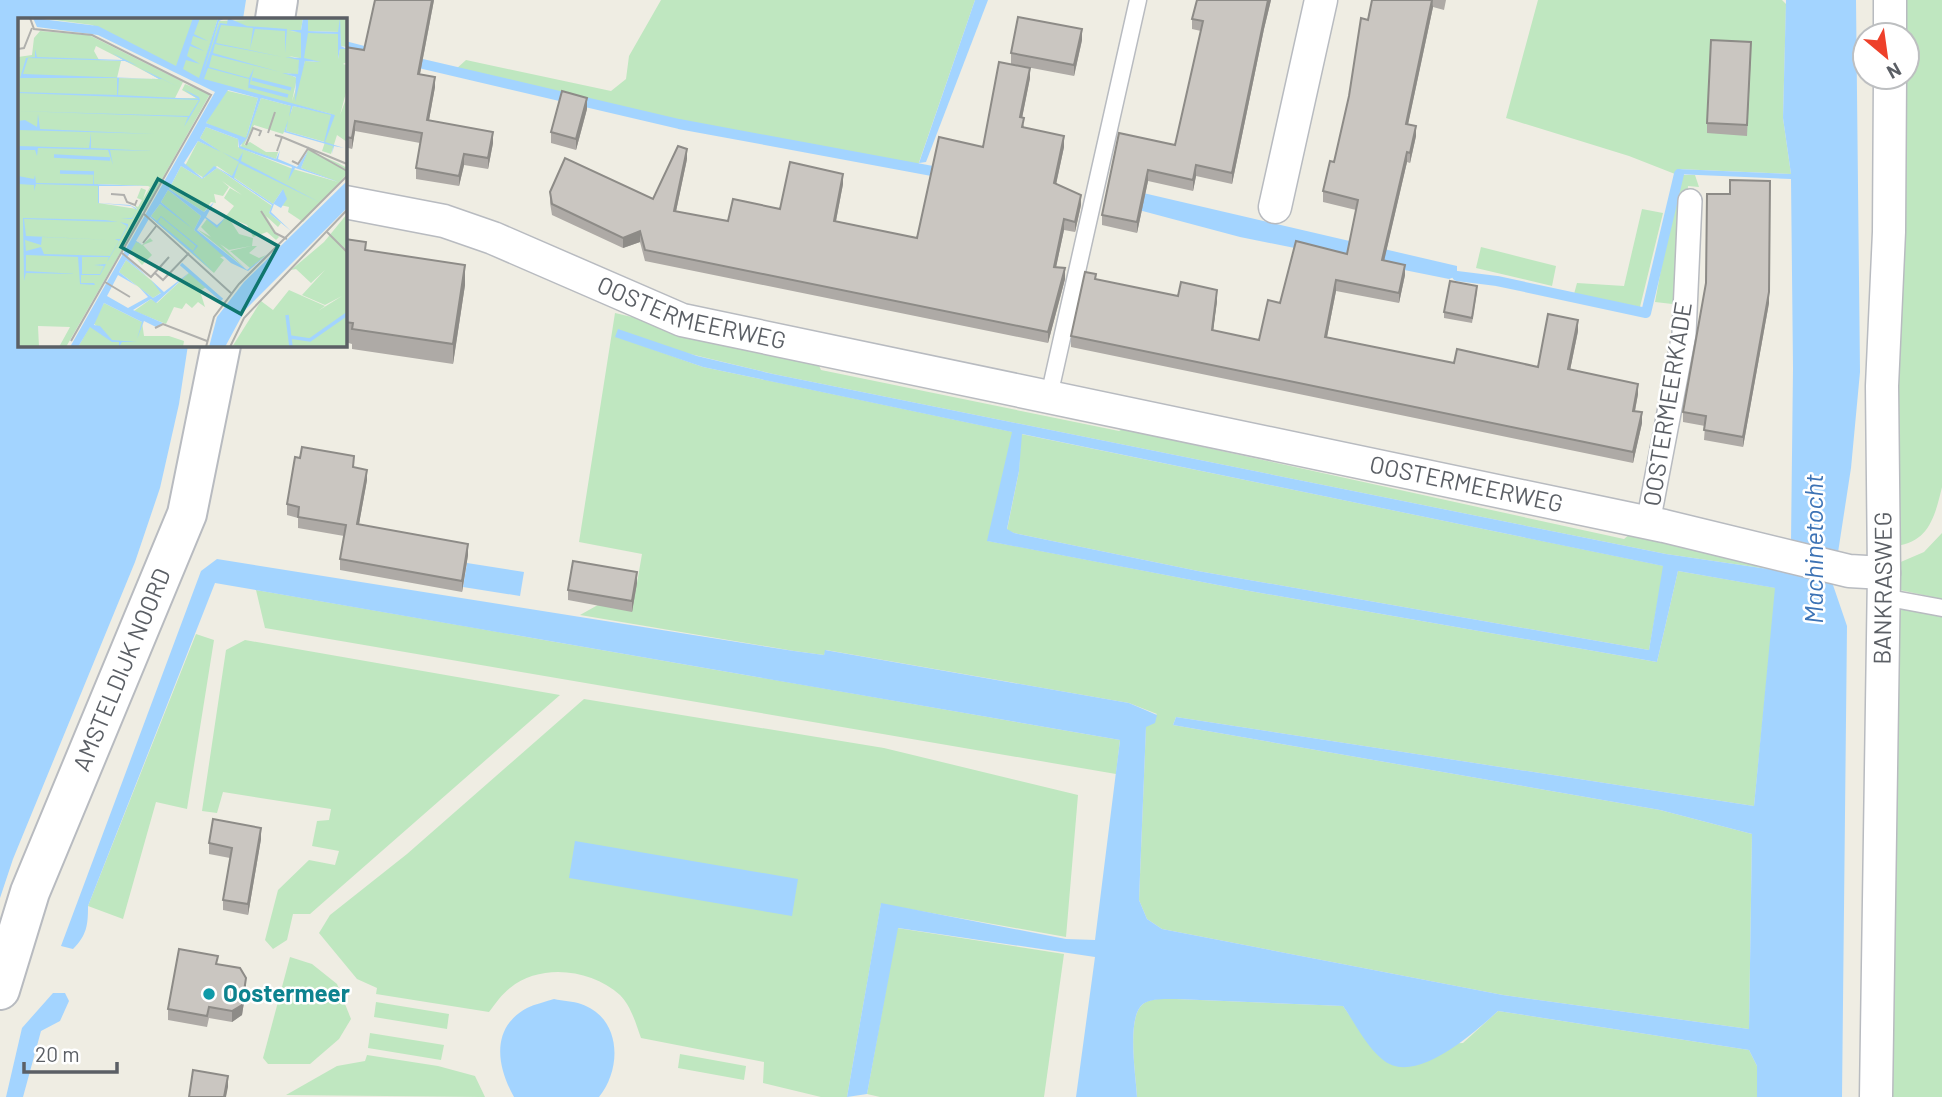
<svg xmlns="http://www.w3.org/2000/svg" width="1942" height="1097" viewBox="0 0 1942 1097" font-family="Barlow,sans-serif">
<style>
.green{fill:#bfe7c0}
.water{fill:#a3d4ff;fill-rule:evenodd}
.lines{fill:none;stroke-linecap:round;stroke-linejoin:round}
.stream{stroke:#a3d4ff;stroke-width:10}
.service-casing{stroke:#b8bbc0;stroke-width:19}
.pedestrian-casing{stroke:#b8bbc0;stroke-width:26}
.minor-casing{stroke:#b8bbc0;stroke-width:35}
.tertiary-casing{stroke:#b8bbc0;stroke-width:42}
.service{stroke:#fff;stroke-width:16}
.pedestrian{stroke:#fff;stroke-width:23}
.minor{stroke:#fff;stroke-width:32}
.tertiary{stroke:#fff;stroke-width:38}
.wall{fill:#aeaaa6}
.shaded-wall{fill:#8d8b87}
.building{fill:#cac6c1;stroke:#8d8b87;stroke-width:2}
.culture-dot{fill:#0f9aa8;stroke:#fff;stroke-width:2.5}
.labels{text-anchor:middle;stroke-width:5;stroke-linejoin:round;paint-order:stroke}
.street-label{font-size:24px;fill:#5b5f65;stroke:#fff}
.culture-label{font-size:24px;font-weight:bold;fill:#0d838f;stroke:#fff;text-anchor:start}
.water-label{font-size:26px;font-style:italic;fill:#3d73b5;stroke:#fff}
.inset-river{fill:none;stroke:#a3d4ff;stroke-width:3.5}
.inset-road{fill:none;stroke:#b0b0ad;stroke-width:2}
.view{fill:#0f766e;fill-opacity:0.15;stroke:#0f766e;stroke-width:3.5}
.inset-edge{fill:none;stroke:#5b5f65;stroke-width:3.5}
</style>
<rect width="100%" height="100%" fill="#efede3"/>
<g class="green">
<polygon points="661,0 975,0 916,171 679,124 455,70 466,60 611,91 626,79 629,56"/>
<polygon points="1538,0 1782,0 1786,4 1783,118 1791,174 1678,169 1675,174 1629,156 1506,118"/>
<path d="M1902,0H1942V487C1935,516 1929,542 1896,546L1901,77H1907V35H1902Z"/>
<polygon points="1683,175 1695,175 1699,187 1688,186 1681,305 1655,302 1669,226"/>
<polygon points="1642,209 1663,213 1640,307 1574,294 1577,283 1624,286"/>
<polygon points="1481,247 1556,266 1552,286 1476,268"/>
<polygon points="615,313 817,361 821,370 1119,431 1129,425 1195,436 1194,445 1624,539 1636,529 1788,572 1666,554 773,374 615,336 703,367 1013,432 988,541 1244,590 1657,662 1678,571 1776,588 1754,806 1176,717 1173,725 1660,810 1752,834 1749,1029 1503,995 1162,929 1147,919 1139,900 1146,726 1157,714 1129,703 826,650 824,655 794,651 580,615 637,583 642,554 579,542"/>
<polygon points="1021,434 1664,566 1649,650 1198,571 1014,533 1007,530 1019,471"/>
<polygon points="1942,533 1942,599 1900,590 1896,564 1924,552"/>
<polygon points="256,590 1120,740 1116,774 265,628"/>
<polygon points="1899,609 1942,616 1942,1097 1889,1097"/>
<polygon points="196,634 214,640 187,809 156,802 123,919 88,906"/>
<polygon points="245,640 560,695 310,914 293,914 287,940 273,949 265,940 278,890 309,860 335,865 339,851 312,846 317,821 329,820 331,809 223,792 217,813 202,811 226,650"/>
<path d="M584,699L884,748L1078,795L1066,937L881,904L847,1097H821L763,1083L764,1062L641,1038C636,1024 631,1006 620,995C591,969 541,963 510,988C502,994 495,1004 489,1012L376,994L377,988L357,979L319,933L330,915L407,854Z"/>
<polygon points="897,928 1064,954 1044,1097 880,1097 867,1094"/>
<polygon points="290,957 312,964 337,984 351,1019 339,1039 310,1064 268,1064 263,1058"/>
<path d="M1176,999L1343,1006L1372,1047L1463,1043L1498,1011L1749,1050L1757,1066V1097H1137C1136,1076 1126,1017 1143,1004C1152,997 1166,999 1176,999Z"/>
<polygon points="376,1002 449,1014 447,1029 374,1017"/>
<polygon points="370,1033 444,1045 441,1060 368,1048"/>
<polygon points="680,1054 746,1066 744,1080 678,1068"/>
<polygon points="367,1055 438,1066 475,1076 485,1097 286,1095 337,1066 365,1061"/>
</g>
<g class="water">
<polygon points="0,0 246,0 243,19 19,19 19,345 188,345 179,404 160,488 135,562 13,859 0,898"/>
<polygon points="975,0 988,0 926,162 919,163"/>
<path d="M1786,0H1856L1860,372L1851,468L1833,585L1847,626L1842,1097H1757V1066L1749,1050L1498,1011C1475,1032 1414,1088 1382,1059C1366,1046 1355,1023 1343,1006L1176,999C1166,999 1152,998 1143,1004C1126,1017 1136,1076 1137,1097H1076L1095,957L898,928L867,1094L847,1097L881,903L1066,939L1095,940L1120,740L215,583L88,906C88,925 87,935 73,949L61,946L201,571L217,559L794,651L824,655L825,650L1129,703L1157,715L1155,723L1146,727L1139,900L1147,919L1162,929L1503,995L1749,1029L1752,834L1660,810L1173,725L1176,717L1754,806L1775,588L1678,571L1657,662L1244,590L987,541L1012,432L703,367L615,337L618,329L697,356L773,374L1666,554L1788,572L1791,542L1793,368L1791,179L1675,174L1677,169L1791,174L1783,118ZM1022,434L1663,566L1649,650L1198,571L1014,533L1007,529L1019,471Z"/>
<polygon points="1109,185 1457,266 1457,276 1449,279 1240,237 1105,201"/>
<polygon points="467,563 524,572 520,596 463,587"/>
<polygon points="575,841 798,879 792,916 569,878"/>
<polygon points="53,993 65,993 69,1001 60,1021 41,1031 23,1097 6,1097 22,1028"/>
<path d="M554,999C563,1001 573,1001 581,1004C622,1018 622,1069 599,1097H514C497,1067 490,1028 527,1008C535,1004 545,1002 554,999Z"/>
</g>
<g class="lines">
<g class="stream">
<polyline points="345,46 368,52"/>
<polyline points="410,61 679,124 943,173"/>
<polyline points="1457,276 1497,281 1646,313 1679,174"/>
</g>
<g class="service-casing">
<g id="service">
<polyline points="1049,396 1138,0"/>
<polyline points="1883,597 1942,608"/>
</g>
</g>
<g class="pedestrian-casing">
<polyline id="pedestrian" points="1648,523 1684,334 1690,201"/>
</g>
<g class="minor-casing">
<g id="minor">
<polyline points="1890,35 1890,0"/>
<path id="s1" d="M345,202L444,221L493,238L682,320L1664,526L1849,571L1884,573"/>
<polyline points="1275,207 1321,0"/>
<path id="s2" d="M1876,1097L1884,573L1882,386L1889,232L1890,77"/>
</g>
</g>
<g class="tertiary-casing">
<g id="tertiary">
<polyline points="275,19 278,0"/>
<path id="s3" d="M0,990L30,892L187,514L221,345"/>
</g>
</g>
<use href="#service" class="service"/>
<use href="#pedestrian" class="pedestrian"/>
<use href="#minor" class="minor"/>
<use href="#tertiary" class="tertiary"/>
</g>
<g class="wall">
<polygon points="434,0 420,74 435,87 429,120 493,143 488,169 464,165 459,186 416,179 416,168 420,143 355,131 352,149 345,147 345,47 364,50"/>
<polygon points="1197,0 1271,0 1264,29 1232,184 1196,176 1193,191 1148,181 1137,233 1102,225 1102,215 1175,145 1201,31 1192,29 1192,19"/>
<polygon points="1372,0 1446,0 1444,10 1433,7 1408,124 1416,136 1410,163 1407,162 1384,260 1405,275 1399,303 1336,291 1327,337 1454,363 1538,367 1578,331 1570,370 1638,394 1635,411 1642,423 1633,463 1071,347 1071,336 1096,279 1178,296 1217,301 1213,330 1259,340 1280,303 1347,254 1356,210 1323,202 1323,191 1334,162"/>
<polygon points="1082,40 1074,76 1011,64 1011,53"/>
<polygon points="1751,53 1747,136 1707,133 1707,123"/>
<polygon points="1030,78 1022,118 1024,127 1064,147 1056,184 1081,205 1075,232 1064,230 1056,267 1065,279 1048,343 645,261 640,242 623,248 552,215 550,203 550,192 653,199 687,159 676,211 728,221 780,209 843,184 836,221 917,238 983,147"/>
<polygon points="587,109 576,150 551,143 551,132"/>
<polygon points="1730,194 1769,303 1743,447 1704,440 1705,426 1683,422 1683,412"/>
<polygon points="345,239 366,250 465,285 453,364 352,349 352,344 345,342"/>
<polygon points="1477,291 1472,323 1444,318 1444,312"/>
<polygon points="300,458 354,468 367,480 359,524 468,555 462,592 340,570 340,559 344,536 298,528 298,518 287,515 287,504"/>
<polygon points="637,583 632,612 568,600 568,590"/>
<polygon points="261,839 248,915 223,910 223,900 230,858 209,854 209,843"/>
<polygon points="218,964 246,989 242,1015 232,1022 209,1018 207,1027 168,1020 168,1009"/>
</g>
<g class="shaded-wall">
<polygon points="432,0 434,0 418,84 418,74"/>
<polygon points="1268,0 1271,0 1264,29 1232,184 1232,173"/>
<polygon points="1432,0 1433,7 1406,134 1406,124"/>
<polygon points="1082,29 1082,40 1074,76 1074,65"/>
<polygon points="1030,68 1030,78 1020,128 1020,117"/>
<polygon points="435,77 435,87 427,131 427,120"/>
<polygon points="587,98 587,109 576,150 576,139"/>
<polygon points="355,121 355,131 352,149 352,138"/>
<polygon points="1416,126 1416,136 1410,163 1410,153"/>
<polygon points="493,132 493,143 488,169 488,158"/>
<polygon points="1064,136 1064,147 1054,194 1054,183"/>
<polygon points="687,149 687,159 674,221 674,211"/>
<polygon points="1407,152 1407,162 1382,270 1382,260"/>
<polygon points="464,154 464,165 459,186 459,176"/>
<polygon points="1196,165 1196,176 1193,191 1193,180"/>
<polygon points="1148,170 1148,181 1137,233 1137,222"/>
<polygon points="843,174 843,184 834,231 834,221"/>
<polygon points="1770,181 1769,303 1743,447 1743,437"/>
<polygon points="1081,195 1081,205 1075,232 1075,222"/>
<polygon points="1064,219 1064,230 1054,277 1054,267"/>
<polygon points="640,231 640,242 623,248 623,238"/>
<polygon points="465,265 465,285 453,364 453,344"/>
<polygon points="1405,265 1405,275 1399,303 1399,293"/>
<polygon points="1065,268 1065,279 1048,343 1048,332"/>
<polygon points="1336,280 1336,291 1325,347 1325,337"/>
<polygon points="1217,290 1217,301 1212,340 1212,330"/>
<polygon points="1578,320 1578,331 1568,380 1568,369"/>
<polygon points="1638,384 1638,394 1633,421 1633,411"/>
<polygon points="1642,412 1642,423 1633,463 1633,452"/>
<polygon points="367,470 367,480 357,535 357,524"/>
<polygon points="468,544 468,555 462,592 462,581"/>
<polygon points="637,572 637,583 632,612 632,601"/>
<polygon points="261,828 261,839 248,915 248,904"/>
<polygon points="246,978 246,989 242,1015 232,1022 232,1011"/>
<polygon points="228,1076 228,1087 226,1097 224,1097"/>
</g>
<g class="building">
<polygon points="375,0 432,0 418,74 435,77 427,120 493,132 488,158 464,154 459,176 416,168 422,133 355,121 352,138 345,137 345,47 364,50"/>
<polygon points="1197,0 1268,0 1232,173 1196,165 1193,180 1148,170 1137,222 1102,215 1119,133 1175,145 1203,21 1192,19"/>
<polygon points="1372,0 1432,0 1406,124 1416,126 1410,153 1407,152 1382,260 1405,265 1399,293 1336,280 1325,337 1454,363 1457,349 1538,367 1548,314 1578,320 1568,369 1638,384 1633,411 1642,412 1633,452 1071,336 1085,272 1096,274 1095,279 1178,296 1181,282 1217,290 1212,330 1259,340 1268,300 1280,303 1296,241 1347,254 1358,200 1323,191 1330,161 1334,162 1349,96 1361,18 1368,20"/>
<polygon points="1018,17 1082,29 1074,65 1011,53"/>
<polygon points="1711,40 1751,42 1747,125 1707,123"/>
<polygon points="999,62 1030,68 1020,117 1024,118 1022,127 1064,136 1054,183 1081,195 1075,222 1064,219 1054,267 1065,268 1048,332 645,250 640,231 623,238 552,204 550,192 565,158 653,199 678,146 687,149 674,211 728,221 733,199 780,209 790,162 843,174 834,221 917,238 939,137 983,147"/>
<polygon points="562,91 587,98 576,139 551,132"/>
<polygon points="1730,180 1770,181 1769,292 1743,437 1704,430 1706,416 1683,412 1706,283 1707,194 1730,194"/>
<polygon points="345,239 366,242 365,250 465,265 453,344 352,329 353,323 345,322"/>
<polygon points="1450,281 1477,286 1472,318 1444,312"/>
<polygon points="302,447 354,456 353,467 367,470 357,524 468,544 462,581 340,559 346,525 298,517 299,507 287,504 295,457 300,458"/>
<polygon points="573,561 637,572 632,601 568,590"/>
<polygon points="213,819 261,828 248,904 223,900 232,848 209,843"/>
<polygon points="179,949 218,956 216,964 240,968 246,978 242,1005 232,1011 209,1007 207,1016 168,1009"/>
<polygon points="193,1070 228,1076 224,1097 189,1097"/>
</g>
<circle class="culture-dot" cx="209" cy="994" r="7"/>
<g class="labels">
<g class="street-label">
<text dy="8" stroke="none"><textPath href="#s1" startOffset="366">OOSTERMEERWEG</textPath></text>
<text transform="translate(1668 404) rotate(-81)" y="8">OOSTERMEERKADE</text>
<text dy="8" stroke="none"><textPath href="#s1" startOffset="1160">OOSTERMEERWEG</textPath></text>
<text dy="8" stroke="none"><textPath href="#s2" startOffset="509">BANKRASWEG</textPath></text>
<text dy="8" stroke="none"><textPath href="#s3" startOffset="343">AMSTELDIJK NOORD</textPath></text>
</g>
<g class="culture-label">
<text x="223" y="1002">Oostermeer</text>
</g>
<g class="water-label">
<text transform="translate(1814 549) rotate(-90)" y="9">Machinetocht</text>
</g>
</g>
<g transform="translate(18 18)">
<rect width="329" height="329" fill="#efede3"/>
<path d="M22,0H200L185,50L201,3L285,0L283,12L272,13L320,16V41L322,31H329V44L325,46L329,47V71L322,97L329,78V124L319,117L313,136L304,133L307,124L268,113L269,107L265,116L236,107L226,127L232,124L248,134H260L258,141L223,129L225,122L188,105L206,72L240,80L228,120L243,80L273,88V94L275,88L317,97L182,62L74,7ZM271,38L302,44L287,43L274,83L279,60L268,55L280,57L282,42ZM290,0H329V29L323,28L322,14L290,13ZM22,13L71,17L165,64L157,80H178L164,72L167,66L192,76L126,193L122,190L124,197L48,329H41L52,309L20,308L21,329H0V39L14,37L16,20ZM78,28L113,46L141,61L99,60L103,43L81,42L76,33ZM80,166L130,168L132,169L125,181L128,172L123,170L119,180L124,182L120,189L116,187L119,191L80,185ZM188,109L220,121V129L275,151L320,164L283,150L290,132L320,145L329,150V156L285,204L270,194L271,189L258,186L265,171L255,186L199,148L186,160L167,148L180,123L198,131L182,120ZM163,148L184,161L199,150L254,188L251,195L263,205L260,209L248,198L261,219L258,222L249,214L235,219L229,207L210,199L221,216L235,220L234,228H239L231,235L241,240L248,237L232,250L212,233L233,228L211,232L202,226L227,250L179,211L193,219L183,209L189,201L199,209L216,188L206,180L212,170L224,177L204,163L211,169L205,178L196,176L198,185L193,184L186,194L151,171ZM150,172L183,198L176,212L208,238L202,239L206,242L196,255L132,199L138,202L133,198L142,186L153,193L143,184ZM329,196V329H214L243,283L255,292L271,272L307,288L300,293L324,278L307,287L284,277L307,252L293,265L278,251L273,252L306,224ZM132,220L135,223L125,227L134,237L124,247L112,234L118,223L124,227ZM108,242L133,262L144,274L135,280L101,254ZM172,254L197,276L188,269L182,273L187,289L180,284L174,290L168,285L164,291L156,289L148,306L116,293L133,281L139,285ZM86,285L124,304L126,318H151L166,323L165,329H60L72,308L86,314L75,305Z" fill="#bfe7c0" fill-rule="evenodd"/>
<path d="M15,0L80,8L158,48L175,0H182L176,16L190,23L175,18L173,26L186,33L172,28L169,38L182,46L168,42L165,51L181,60L200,0H208L201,3L183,62L202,5L209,6L210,0L229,8L269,11L267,35V13L237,11L232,31L235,10L203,7L198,25L265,39L197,26L195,35L262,54L194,37L191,49L231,60L236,50L230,72L231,61L190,50L186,61L317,97L307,124L326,130L316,128L314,136L315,128L266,114L270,102L268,113L306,124L313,97L275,88L271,99L273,88L243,80L229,120L222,128L258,141L262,132L260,141L279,149L290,133L283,150L321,164L277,150L270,163L274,149L221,130L220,121L188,109L182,120L203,134L180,123L166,145L184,160L196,148L214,158L221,144L204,134L220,142L225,134L223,143L301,184L221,145L216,160L255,186L265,171L269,181L263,190L256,186L253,194L273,213L251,195L254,187L199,150L184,161L163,148L151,171L186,194L196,184L188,199L199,207L208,199L199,210L187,200L179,212L229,252L251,235L230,253L213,245L176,212L183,198L150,172L143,184L175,211L142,186L133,198L139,203L143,198L180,228L175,234L196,254L132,199L118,223L125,227L118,224L109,240L131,260L108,242L101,254L119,268L100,257L89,278L110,290L130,279L121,269L135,280L143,275L133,262L146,274L172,254L138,285L133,281L115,292L145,305L138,309L126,303L119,321L124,304L86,285L76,307L82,308L94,322L119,324H104L101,329V324H94L72,309L60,329H52L197,74L80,17L19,9ZM210,72L240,80L228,120L188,105ZM143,199L178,228L175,233L140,204ZM285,0H290V13L320,14L322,0L323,28L329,31H322L320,41V16L290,15L286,40L303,44L287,43L277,84L278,59L264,55L280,56L281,42L267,39L283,40V15L271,12H283ZM17,31L19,39L105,42L94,35L120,48L107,43L10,40L5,56L141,61L122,50L161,69L144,61L101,60L100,77L180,81L165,71L181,79L182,82L166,109L170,99L0,93L171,98L181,82L0,75V69L2,63L0,74L99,77V60H2L8,40L17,39ZM20,96L22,111L137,116L0,112V103L7,102L19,109ZM73,115V130L135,133L92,132L95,147L90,132L20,130L19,138L17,132H0V128L71,130ZM76,151V166L130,168H81V185L112,187L118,190L119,192L114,201L103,200H114L119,192L113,188L80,185V168L18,166L16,173V167L0,166V158L16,161L17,157L18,165L75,166ZM329,163V190L227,292L207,329H191L199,299L226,264ZM5,200L87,202L100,204L6,201L8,218L95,222L24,219L23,227L7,222L8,233L23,229L26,236L92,238L101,223L97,221H102L109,208L102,204L110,206V208L89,244L91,239H64V256H82L86,248L76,247L88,246L82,257H63V265H76L77,267L62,266L60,239L8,237V253L60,256L8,255L6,263Z" fill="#a3d4ff" fill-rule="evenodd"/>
<path class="inset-river" d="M234,61L273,71M231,68L270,78M36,138L92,141M42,154L76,155M163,246L204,282M269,297L273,329M272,319L292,322L329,296"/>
<path class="inset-road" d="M12,0L16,11L74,17L193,77L53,323M0,31L6,30L14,10M250,115L257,94M257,117L264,119L259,133M264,119L329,146M228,127L235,110L243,113L241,118M290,131L329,153M274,143L280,146L291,129M93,176L106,177L109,184L117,187L119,182M243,193L257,215L269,221M126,196L214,276M309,214L329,234M125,225L139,207M104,235L133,259L151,239M137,255L145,262L171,235M87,264L112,279M137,310L145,306L189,323M188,329L196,299L221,266L329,158M212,329L226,300L329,192"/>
<path class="view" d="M140,161L260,228L223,296L103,229Z"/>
<rect width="329" height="329" class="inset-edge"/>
</g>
<g transform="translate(1886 56) rotate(151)"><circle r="33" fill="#ffffff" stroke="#bdbfc1" stroke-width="2"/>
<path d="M0-5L12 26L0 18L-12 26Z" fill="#ee402a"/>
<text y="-10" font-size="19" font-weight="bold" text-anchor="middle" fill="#5b5f65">N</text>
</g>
<path d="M24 1062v10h93v-10" fill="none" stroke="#5b5f65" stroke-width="3.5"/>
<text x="35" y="1062" font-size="21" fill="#5b5f65" stroke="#ffffff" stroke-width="5" paint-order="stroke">20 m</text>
</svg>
